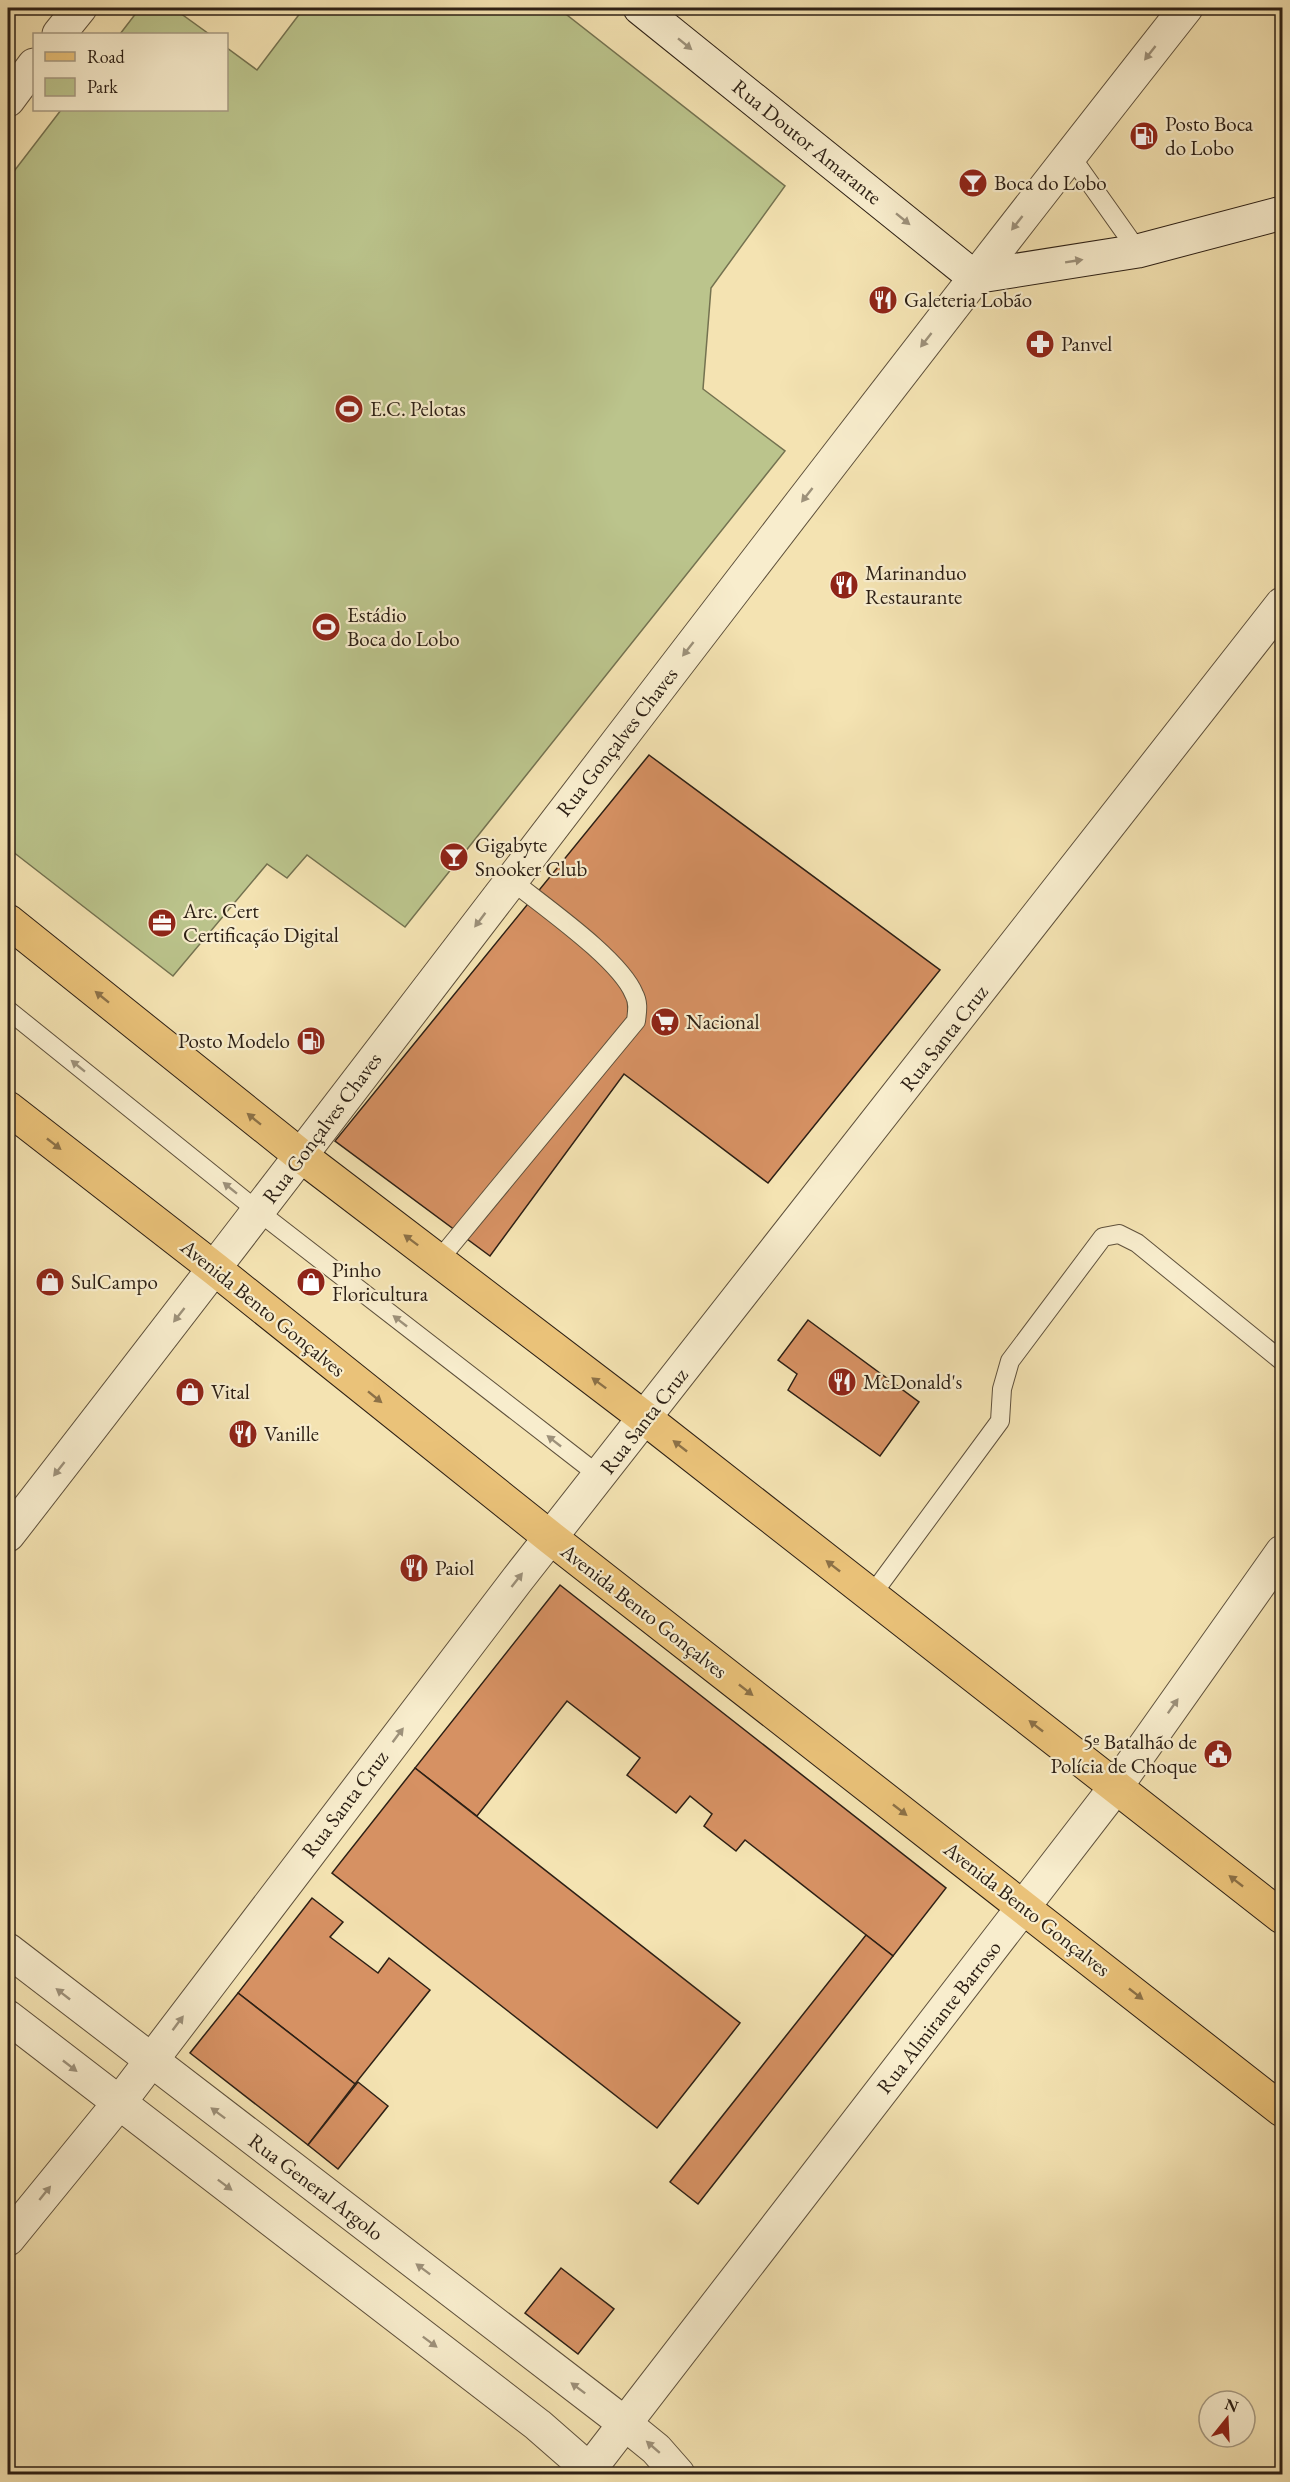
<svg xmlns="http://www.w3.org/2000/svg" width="1290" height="2482" viewBox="0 0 1290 2482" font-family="'EB Garamond',serif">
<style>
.green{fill:#bbc48c;stroke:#747250;stroke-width:1.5}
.building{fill:#d69163;stroke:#2d2015;stroke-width:1.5}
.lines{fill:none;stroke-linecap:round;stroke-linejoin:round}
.service-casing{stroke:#5f513c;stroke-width:20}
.minor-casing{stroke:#5f513c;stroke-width:35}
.tertiary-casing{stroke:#5f513c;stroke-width:35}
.secondary-casing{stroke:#2d2015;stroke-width:35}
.primary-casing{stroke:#2d2015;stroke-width:35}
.service{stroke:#f8edcd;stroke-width:18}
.minor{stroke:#f8edcd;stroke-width:33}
.tertiary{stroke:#f8edcd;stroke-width:33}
.secondary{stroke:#f8edcd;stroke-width:33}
.primary{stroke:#eac279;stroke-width:33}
.oneway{fill:#9d917a}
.oneway2{fill:#8c7147}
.labels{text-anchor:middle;stroke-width:4.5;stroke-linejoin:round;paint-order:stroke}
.poi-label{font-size:21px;fill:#2d2015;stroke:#f8edcd;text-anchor:start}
.street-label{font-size:21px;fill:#2d2015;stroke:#f8edcd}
</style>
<rect width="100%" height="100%" fill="#f4e3b2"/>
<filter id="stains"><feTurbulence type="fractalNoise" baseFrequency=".00333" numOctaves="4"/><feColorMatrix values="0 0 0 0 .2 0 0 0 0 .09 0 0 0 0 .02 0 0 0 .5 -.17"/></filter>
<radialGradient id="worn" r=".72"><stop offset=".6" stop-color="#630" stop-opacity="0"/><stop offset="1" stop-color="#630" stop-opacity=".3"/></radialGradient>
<g class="green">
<polygon points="140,8 173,8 209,34 120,34"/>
<polygon points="304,8 331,8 339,14 344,8 558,8 785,186 711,288 703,389 785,451 405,927 307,855 287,878 267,864 173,976 8,848 8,179 61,110 226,110 227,48 257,70"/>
</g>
<g class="building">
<polygon points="649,755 940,970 768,1183 624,1074 490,1256 335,1141"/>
<polygon points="808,1320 919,1402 880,1456 788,1390 797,1374 778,1360"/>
<polygon points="560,1585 946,1888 893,1956 745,1840 736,1851 704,1826 712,1814 690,1796 676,1813 627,1775 640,1758 567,1701 477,1816 415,1768"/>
<polygon points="415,1768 740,2023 657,2128 332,1873"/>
<polygon points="312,1898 343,1922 330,1937 378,1973 389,1958 430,1990 355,2084 238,1993"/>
<polygon points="866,1935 893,1956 698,2204 670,2182"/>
<polygon points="238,1993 355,2084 308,2145 190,2053"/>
<polygon points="358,2082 388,2106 338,2169 308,2145"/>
<polygon points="561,2268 614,2309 578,2354 525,2313"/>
</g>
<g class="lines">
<g class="service-casing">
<g id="service">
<polyline points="1070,155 1138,251"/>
<polyline points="8,1010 259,1212 601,1477"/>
<path d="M438,1261L636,1021C637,1012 639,1003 634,994C620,959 543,906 511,880"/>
<polyline points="871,1596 1000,1421 1002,1389 1010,1361 1103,1237 1119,1234 1137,1243 1282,1361"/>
</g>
</g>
<g class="minor-casing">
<g id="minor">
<polyline points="8,1950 624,2423 656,2449 678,2474"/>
<polyline points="8,2017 538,2425 594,2474"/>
<polyline points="8,2239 119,2103 517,1580 1282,604"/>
</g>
</g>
<g class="tertiary-casing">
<g id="tertiary">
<polyline points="59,34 80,8"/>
<polyline points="8,100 34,65"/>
<path d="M8,1535C402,1028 788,513 1186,8"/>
<polyline points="586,2474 1115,1788 1282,1552"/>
</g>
</g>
<g class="secondary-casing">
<polyline id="secondary" points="640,8 974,277 1138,251 1282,213"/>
</g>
<g class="primary-casing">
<g id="primary">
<polyline points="8,921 300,1155 646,1419 1282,1917"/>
<polyline points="8,1108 215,1269 551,1538 1282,2110"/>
</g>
</g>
<use href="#service" class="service"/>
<use href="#minor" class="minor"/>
<use href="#tertiary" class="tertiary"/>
<use href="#secondary" class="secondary"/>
<use href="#primary" class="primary"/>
</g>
<defs><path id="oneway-solid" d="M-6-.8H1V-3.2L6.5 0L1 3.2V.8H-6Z" transform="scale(1.5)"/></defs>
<g class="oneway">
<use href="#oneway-solid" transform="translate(685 44) rotate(39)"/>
<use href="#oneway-solid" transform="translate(1150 53) rotate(128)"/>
<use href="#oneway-solid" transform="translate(903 219) rotate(39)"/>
<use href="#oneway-solid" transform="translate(1017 223) rotate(128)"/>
<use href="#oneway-solid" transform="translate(1074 261) rotate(-9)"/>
<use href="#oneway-solid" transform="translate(926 340) rotate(128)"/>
<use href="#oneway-solid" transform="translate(807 495) rotate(128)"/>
<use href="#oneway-solid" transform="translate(688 649) rotate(128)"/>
<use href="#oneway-solid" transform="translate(480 920) rotate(127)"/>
<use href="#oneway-solid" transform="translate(78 1066) rotate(-141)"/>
<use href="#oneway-solid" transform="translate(230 1188) rotate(-141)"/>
<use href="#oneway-solid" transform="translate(179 1315) rotate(128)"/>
<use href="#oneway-solid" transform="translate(400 1321) rotate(-142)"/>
<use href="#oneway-solid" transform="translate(554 1441) rotate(-142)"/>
<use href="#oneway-solid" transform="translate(59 1469) rotate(128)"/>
<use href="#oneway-solid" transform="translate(517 1580) rotate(-52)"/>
<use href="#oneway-solid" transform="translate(1173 1706) rotate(-55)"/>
<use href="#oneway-solid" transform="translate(398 1735) rotate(-53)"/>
<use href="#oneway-solid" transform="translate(63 1994) rotate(-142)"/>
<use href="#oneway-solid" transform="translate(178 2023) rotate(-53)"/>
<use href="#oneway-solid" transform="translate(70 2066) rotate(38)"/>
<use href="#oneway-solid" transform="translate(218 2113) rotate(-143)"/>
<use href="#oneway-solid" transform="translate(225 2185) rotate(37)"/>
<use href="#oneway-solid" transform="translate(45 2193) rotate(-51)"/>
<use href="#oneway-solid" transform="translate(423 2269) rotate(-143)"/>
<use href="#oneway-solid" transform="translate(430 2342) rotate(37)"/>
<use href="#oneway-solid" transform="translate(578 2388) rotate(-143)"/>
<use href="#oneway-solid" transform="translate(653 2447) rotate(-139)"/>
</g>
<g class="oneway2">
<use href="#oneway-solid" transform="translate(102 997) rotate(-141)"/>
<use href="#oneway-solid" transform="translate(254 1119) rotate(-141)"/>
<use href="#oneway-solid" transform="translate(54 1144) rotate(38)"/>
<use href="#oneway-solid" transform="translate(411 1240) rotate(-143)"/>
<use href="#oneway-solid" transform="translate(599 1383) rotate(-143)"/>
<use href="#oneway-solid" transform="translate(375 1397) rotate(39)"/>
<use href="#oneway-solid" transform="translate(680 1446) rotate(-142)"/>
<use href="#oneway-solid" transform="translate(833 1566) rotate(-142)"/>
<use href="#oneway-solid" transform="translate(746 1690) rotate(38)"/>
<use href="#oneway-solid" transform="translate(1036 1726) rotate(-142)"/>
<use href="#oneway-solid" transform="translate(900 1810) rotate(38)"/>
<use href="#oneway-solid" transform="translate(1236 1881) rotate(-142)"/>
<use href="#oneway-solid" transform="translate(1136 1994) rotate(38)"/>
</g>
<defs>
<g id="fuel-disc" transform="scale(1.5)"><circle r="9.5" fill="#8f2418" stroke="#f8edcd"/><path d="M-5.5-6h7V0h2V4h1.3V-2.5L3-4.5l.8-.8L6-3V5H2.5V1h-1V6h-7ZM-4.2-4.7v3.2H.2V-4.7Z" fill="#fff"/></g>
<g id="bar-disc" transform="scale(1.5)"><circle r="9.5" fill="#8f2418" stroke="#f8edcd"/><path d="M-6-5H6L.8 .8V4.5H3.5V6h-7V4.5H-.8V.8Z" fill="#fff"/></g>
<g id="restaurant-disc" transform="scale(1.5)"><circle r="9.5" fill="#8f2418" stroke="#f8edcd"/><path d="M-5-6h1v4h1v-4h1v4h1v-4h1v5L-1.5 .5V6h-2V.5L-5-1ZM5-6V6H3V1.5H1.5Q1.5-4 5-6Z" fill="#fff"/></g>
<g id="pharmacy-disc" transform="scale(1.5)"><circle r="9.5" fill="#8f2418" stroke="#f8edcd"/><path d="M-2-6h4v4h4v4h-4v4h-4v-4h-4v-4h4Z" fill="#fff"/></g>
<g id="stadium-disc" transform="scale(1.5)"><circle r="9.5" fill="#8f2418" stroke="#f8edcd"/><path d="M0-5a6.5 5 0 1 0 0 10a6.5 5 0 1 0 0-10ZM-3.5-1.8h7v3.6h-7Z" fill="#fff"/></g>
<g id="office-disc" transform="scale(1.5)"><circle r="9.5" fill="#8f2418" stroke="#f8edcd"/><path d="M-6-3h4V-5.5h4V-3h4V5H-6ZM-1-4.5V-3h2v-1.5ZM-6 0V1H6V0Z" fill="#fff"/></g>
<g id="supermarket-disc" transform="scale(1.5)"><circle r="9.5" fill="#8f2418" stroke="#f8edcd"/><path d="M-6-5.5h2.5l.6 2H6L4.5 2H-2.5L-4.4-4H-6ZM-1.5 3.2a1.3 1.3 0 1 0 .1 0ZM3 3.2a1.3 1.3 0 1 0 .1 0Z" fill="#fff"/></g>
<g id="shop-disc" transform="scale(1.5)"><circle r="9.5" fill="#8f2418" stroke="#f8edcd"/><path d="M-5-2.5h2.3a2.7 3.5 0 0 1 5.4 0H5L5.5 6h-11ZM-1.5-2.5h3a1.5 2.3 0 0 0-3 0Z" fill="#fff"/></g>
<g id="civic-disc" transform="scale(1.5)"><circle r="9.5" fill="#8f2418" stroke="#f8edcd"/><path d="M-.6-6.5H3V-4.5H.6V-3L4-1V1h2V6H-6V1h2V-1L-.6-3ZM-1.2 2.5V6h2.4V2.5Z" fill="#fff"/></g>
</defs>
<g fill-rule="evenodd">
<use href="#fuel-disc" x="1144" y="136"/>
<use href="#bar-disc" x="973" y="183"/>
<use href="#restaurant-disc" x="883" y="300"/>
<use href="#pharmacy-disc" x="1040" y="344"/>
<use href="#stadium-disc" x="349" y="409"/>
<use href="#restaurant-disc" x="844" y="585"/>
<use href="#stadium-disc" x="326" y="627"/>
<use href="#bar-disc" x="454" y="857"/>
<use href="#office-disc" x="162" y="923"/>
<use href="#supermarket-disc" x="665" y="1022"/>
<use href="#fuel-disc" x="311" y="1041"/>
<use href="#shop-disc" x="50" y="1282"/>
<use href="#shop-disc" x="311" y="1282"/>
<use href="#restaurant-disc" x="842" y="1382"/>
<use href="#shop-disc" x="190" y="1392"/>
<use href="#restaurant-disc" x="243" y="1434"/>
<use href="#restaurant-disc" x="414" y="1568"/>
<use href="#civic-disc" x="1218" y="1754"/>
</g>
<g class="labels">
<g class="poi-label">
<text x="1165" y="131">Posto Boca<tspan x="1165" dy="24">do Lobo</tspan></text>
<text x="994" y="190">Boca do Lobo</text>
<text x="904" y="307">Galeteria Lobão</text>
<text x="1061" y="351">Panvel</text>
<text x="370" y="416">E.C. Pelotas</text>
<text x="865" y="580">Marinanduo<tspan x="865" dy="24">Restaurante</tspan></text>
<text x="347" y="622">Estádio<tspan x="347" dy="24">Boca do Lobo</tspan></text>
<text x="475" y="852">Gigabyte<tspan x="475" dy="24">Snooker Club</tspan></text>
<text x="183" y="918">Arc. Cert<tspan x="183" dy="24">Certificação Digital</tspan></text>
<text x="686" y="1029">Nacional</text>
<text x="290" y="1048" text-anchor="end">Posto Modelo</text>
<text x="332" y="1277">Pinho<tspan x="332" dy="24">Floricultura</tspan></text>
<text x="71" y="1289">SulCampo</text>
<text x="863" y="1389">McDonald's</text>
<text x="211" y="1399">Vital</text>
<text x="264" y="1441">Vanille</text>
<text x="435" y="1575">Paiol</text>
<text x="1197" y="1749" text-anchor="end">5º Batalhão de<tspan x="1197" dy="24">Polícia de Choque</tspan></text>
</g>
<g class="street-label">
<text transform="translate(807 142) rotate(39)" y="7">Rua Doutor Amarante</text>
<text transform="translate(617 742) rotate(-52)" y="7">Rua Gonçalves Chaves</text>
<text transform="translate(944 1038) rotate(-52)" y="7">Rua Santa Cruz</text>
<text transform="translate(322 1128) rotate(-53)" y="7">Rua Gonçalves Chaves</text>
<text transform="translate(263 1308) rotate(39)" y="7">Avenida Bento Gonçalves</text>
<text transform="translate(644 1421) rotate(-52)" y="7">Rua Santa Cruz</text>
<text transform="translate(644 1611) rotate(38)" y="7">Avenida Bento Gonçalves</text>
<text transform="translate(345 1804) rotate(-53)" y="7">Rua Santa Cruz</text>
<text transform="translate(1027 1909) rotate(38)" y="7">Avenida Bento Gonçalves</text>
<text transform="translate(939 2017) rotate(-52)" y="7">Rua Almirante Barroso</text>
<text transform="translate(316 2187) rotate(37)" y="7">Rua General Argolo</text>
</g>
</g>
<rect width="1290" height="2482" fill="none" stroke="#f4e3b2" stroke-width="30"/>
<rect x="9" y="9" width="1272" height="2464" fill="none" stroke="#2d2015" stroke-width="3"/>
<rect x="15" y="15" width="1260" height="2452" fill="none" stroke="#2d2015" stroke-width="1.5"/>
<rect x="33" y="33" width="195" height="78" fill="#f8edcd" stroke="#a79b83" stroke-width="1.5"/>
<rect x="45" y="52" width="30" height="9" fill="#eac279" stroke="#a79b83" stroke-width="1.5"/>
<text x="87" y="63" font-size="18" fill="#2d2015">Road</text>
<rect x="45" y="78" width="30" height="18" fill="#bbc48c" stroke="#a79b83" stroke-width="1.5"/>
<text x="87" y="93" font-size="18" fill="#2d2015">Park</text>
<g transform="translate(1227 2419) rotate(18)"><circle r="28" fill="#f8edcd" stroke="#a79b83" stroke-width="1.5"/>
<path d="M0-4.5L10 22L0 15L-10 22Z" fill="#8f2418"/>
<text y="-9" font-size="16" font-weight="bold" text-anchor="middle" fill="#2d2015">N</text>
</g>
<rect width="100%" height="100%" filter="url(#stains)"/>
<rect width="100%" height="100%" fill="url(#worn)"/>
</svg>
